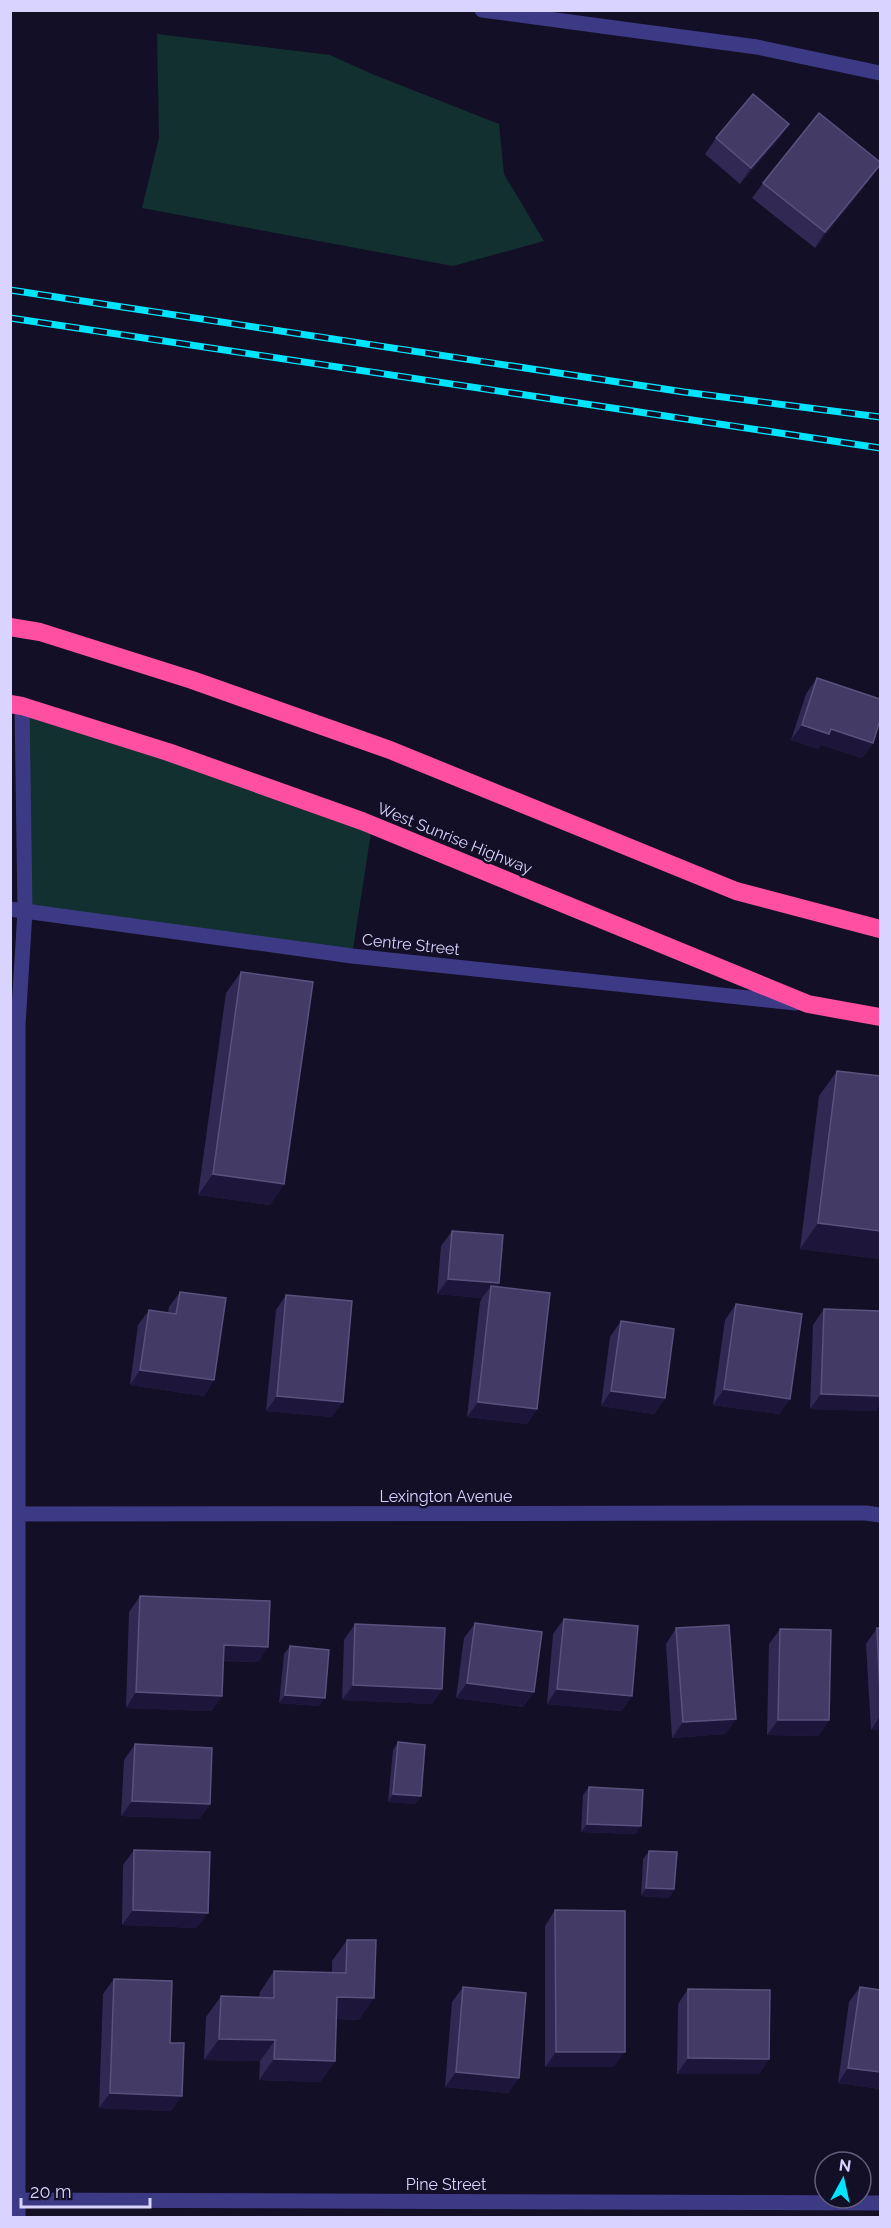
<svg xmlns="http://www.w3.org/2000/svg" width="891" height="2228" viewBox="0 0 891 2228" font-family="Raleway,sans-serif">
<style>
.green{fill:#12302f}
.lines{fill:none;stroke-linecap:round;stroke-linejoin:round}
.minor{stroke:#3d3a85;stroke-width:15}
.highway{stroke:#ff4fa3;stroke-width:18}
.rail-casing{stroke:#00e5ff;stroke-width:7}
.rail{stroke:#130f26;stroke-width:4.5;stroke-dasharray:14;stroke-linecap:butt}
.wall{fill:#312854}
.shaded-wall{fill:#1d163a}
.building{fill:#433a66;stroke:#5a527e;stroke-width:1.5}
.labels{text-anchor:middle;stroke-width:5;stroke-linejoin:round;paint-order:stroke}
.street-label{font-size:16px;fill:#d9d4ff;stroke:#130f26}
</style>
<rect width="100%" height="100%" fill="#130f26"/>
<g class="green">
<polygon points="157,34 330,55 372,74 499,124 504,174 544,241 453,266 142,208 159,138"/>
<polygon points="22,706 372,826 352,956 31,912"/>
</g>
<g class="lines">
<g class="minor">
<polyline points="482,10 757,47 880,73"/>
<polyline points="10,909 352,956 796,1003"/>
<polyline points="11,1514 866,1513 880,1515"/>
<polyline points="11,2200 880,2203"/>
<polyline points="18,2218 18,1025 25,911 22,706"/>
</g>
<g class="highway">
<polyline points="10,627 40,632 192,680 390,750 736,891 880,929"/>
<polyline points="10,704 22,706 168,752 362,821 808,1004 880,1017"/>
</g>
<g class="rail-casing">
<g id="rail">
<polyline points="10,290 684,392 880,417"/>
<polyline points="10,318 880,448"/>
</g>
</g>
<use href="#rail" class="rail"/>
</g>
<g class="wall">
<polygon points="789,124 779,139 740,184 705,154 716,138"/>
<polygon points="871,178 815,248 752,198 763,183"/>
<polygon points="817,678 873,743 862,758 821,745 818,749 791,740 806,694"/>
<polygon points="241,972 284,1184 270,1205 198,1195 226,993"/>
<polygon points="837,1071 880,1259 800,1249 819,1096"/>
<polygon points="452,1231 499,1283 497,1287 537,1409 527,1424 467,1417 480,1302 482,1298 437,1294 441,1246"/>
<polygon points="180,1292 214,1380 204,1396 130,1385 138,1325 149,1310 168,1313 169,1307"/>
<polygon points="286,1295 332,1417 266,1411 276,1310"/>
<polygon points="736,1304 790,1399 779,1414 713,1405 725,1320"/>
<polygon points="824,1309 876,1411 810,1409 813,1325"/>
<polygon points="621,1321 665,1398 654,1414 601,1406 610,1337"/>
<polygon points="140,1596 268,1647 258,1662 223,1661 222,1696 211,1711 126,1708 129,1612"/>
<polygon points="564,1619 632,1696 621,1711 547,1704 553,1634"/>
<polygon points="475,1623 534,1692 523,1707 456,1698 464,1638"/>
<polygon points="355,1624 442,1689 432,1704 342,1700 344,1640"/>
<polygon points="676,1628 736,1719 725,1734 672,1738 666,1644"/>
<polygon points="877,1628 880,1628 880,1730 871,1730 866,1644"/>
<polygon points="780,1629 829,1720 818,1736 767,1735 769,1644"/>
<polygon points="290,1646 319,1706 279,1703 284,1654"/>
<polygon points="398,1742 421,1796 415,1804 388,1802 393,1750"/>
<polygon points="135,1744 210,1804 199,1819 121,1816 124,1760"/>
<polygon points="589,1787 636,1834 581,1832 583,1795"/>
<polygon points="134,1850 197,1928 122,1925 123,1865"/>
<polygon points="649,1851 674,1889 669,1898 641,1896 643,1859"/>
<polygon points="555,1910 614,2067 545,2067 545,1926"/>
<polygon points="347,1940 359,2020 336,2019 335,2061 320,2082 259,2080 260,2061 204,2060 206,2017 221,1996 259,1997 260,1992 274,1971 332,1973 332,1961"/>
<polygon points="114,1979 170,2043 171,2111 99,2108 103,1994"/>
<polygon points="463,1987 519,2078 508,2093 445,2087 452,2002"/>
<polygon points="860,1987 880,2089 838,2083 849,2002"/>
<polygon points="688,1989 769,2059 759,2074 677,2074 678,2004"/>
</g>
<g class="shaded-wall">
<polygon points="789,124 779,139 740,184 751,168"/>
<polygon points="880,165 871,178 815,248 825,232"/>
<polygon points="802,725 831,729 873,743 862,758 821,745 818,749 791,740"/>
<polygon points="213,1174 284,1184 270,1205 198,1195"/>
<polygon points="818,1223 880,1231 880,1259 800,1249"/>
<polygon points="448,1279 499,1283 489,1297 491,1286 482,1298 437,1294"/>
<polygon points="140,1370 214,1380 204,1396 130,1385"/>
<polygon points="724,1389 790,1399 779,1414 713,1405"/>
<polygon points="611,1391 665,1398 654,1414 601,1406"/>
<polygon points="821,1394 880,1396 880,1404 876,1411 810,1409"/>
<polygon points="277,1396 343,1402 332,1417 266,1411"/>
<polygon points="478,1402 537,1409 527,1424 467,1417"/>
<polygon points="224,1645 268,1647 258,1662 213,1660"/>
<polygon points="467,1683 534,1692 523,1707 456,1698"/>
<polygon points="353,1685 442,1689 432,1704 342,1700"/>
<polygon points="557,1689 632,1696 621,1711 547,1704"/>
<polygon points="136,1692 222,1696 211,1711 126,1708"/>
<polygon points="285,1695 325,1698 319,1706 279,1703"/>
<polygon points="880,1716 880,1730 871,1730"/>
<polygon points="736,1719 725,1734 672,1738 683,1722"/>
<polygon points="778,1720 829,1720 818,1736 767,1735"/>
<polygon points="393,1794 421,1796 415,1804 388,1802"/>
<polygon points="132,1801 210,1804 199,1819 121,1816"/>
<polygon points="587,1824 641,1826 636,1834 581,1832"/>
<polygon points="646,1888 674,1889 669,1898 641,1896"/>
<polygon points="133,1910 208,1913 197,1928 122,1925"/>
<polygon points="337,1997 374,1998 359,2020 322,2018"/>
<polygon points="219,2039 275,2040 260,2061 204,2060"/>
<polygon points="556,2052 625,2052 614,2067 545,2067"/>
<polygon points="688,2058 769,2059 759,2074 677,2074"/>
<polygon points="274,2059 335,2061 320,2082 259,2080"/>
<polygon points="848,2068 880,2072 880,2089 838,2083"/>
<polygon points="456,2072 519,2078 508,2093 445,2087"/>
<polygon points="110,2093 182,2096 171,2111 99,2108"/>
</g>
<g class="building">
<polygon points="753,94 789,124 751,168 716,138"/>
<polygon points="819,113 880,162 880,165 825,232 763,183"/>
<polygon points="817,678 880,699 880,720 873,743 831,729 829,734 802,725"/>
<polygon points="241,972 313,982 284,1184 213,1174"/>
<polygon points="837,1071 880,1076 880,1231 818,1223"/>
<polygon points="452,1231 503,1235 499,1283 448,1279"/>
<polygon points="491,1286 550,1293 537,1409 478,1402"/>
<polygon points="180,1292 226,1298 214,1380 140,1370 149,1310 176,1314"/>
<polygon points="286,1295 352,1301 343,1402 277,1396"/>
<polygon points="736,1304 802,1314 790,1399 724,1389"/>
<polygon points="824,1309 880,1311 880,1396 821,1394"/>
<polygon points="621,1321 674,1329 665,1398 611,1391"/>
<polygon points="140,1596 270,1601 268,1647 224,1645 222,1696 136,1692"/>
<polygon points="564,1619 638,1626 632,1696 557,1689"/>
<polygon points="475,1623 542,1632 534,1692 467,1683"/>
<polygon points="355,1624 445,1628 442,1689 353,1685"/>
<polygon points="729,1625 736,1719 683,1722 676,1628"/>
<polygon points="877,1628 880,1628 880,1695"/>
<polygon points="780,1629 831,1630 829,1720 778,1720"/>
<polygon points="290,1646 329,1650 325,1698 285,1695"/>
<polygon points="398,1742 425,1745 421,1796 393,1794"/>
<polygon points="135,1744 212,1748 210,1804 132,1801"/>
<polygon points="589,1787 643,1790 641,1826 587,1824"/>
<polygon points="134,1850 210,1852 208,1913 133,1910"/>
<polygon points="649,1851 677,1852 674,1889 646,1888"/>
<polygon points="555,1910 625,1911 625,2052 556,2052"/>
<polygon points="347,1940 376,1940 374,1998 337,1997 335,2061 274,2059 275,2040 219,2039 221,1996 274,1998 274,1971 346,1973"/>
<polygon points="114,1979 172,1981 170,2043 184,2043 182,2096 110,2093"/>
<polygon points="463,1987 526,1993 519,2078 456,2072"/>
<polygon points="860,1987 880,1990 880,2072 848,2068"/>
<polygon points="688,1989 770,1990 769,2059 688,2058"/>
</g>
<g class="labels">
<g class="street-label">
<text transform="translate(455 838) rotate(22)" y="6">West Sunrise Highway</text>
<text transform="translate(411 944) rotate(6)" y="6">Centre Street</text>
<text x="446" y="1502">Lexington Avenue</text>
<text x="446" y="2190">Pine Street</text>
</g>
</g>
<rect width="891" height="2228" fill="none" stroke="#d9d4ff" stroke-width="24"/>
<g transform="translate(843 2180) rotate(8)"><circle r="28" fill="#130f26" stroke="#625e7d" stroke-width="1.5"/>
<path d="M0-4.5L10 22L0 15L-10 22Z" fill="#00e5ff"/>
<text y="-9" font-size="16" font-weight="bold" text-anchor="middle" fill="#d9d4ff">N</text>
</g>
<path d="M21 2198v9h129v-9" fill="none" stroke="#d9d4ff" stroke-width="3"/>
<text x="30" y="2198" font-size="18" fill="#d9d4ff" stroke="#130f26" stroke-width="4.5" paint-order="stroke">20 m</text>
</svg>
